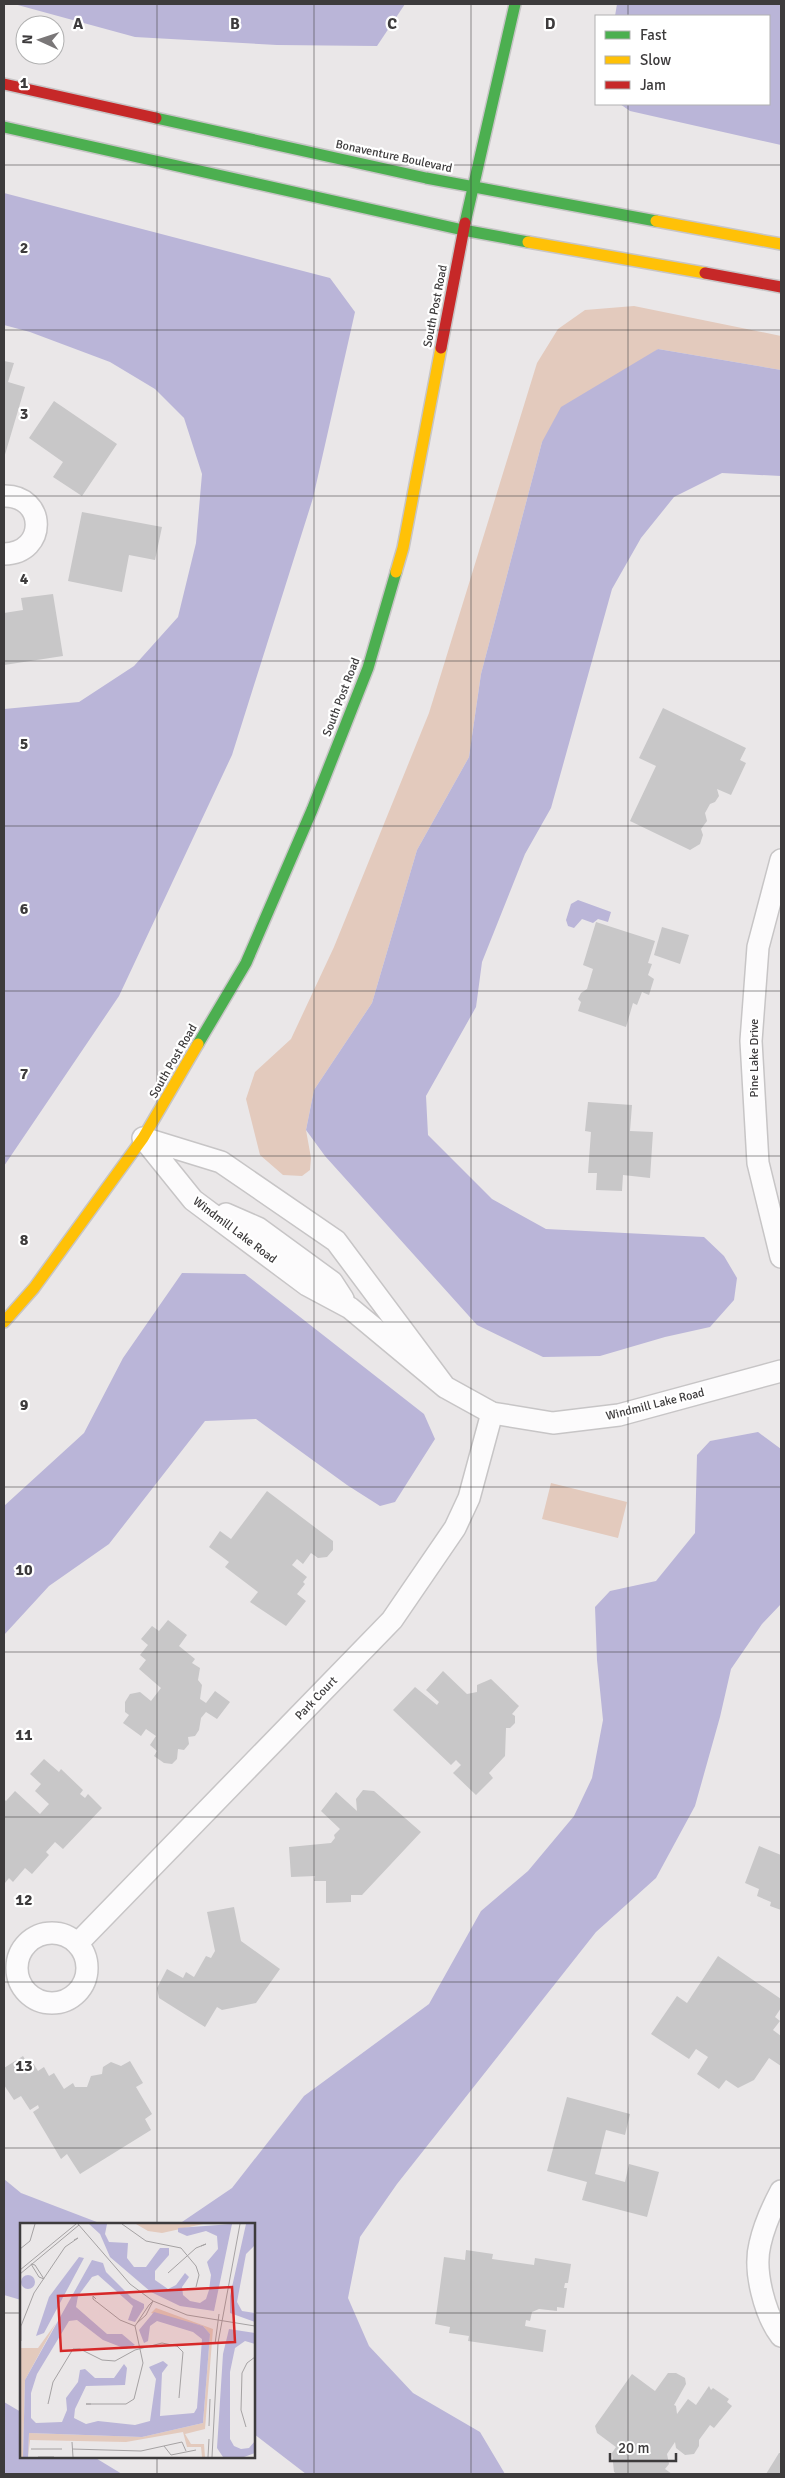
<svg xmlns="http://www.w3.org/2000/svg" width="785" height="2478" viewBox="0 0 785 2478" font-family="Signika,sans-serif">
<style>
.green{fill:#e3cabd}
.water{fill:#bab5d8}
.building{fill:#c8c7c8}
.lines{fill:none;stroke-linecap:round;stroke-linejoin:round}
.street-casing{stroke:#c7c5c6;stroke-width:24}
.fast-casing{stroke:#c7c5c6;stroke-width:14}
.slow-casing{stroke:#c7c5c6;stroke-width:14}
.jam-casing{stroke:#c7c5c6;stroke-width:14}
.street{stroke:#fcfbfc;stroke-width:21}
.fast{stroke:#4caf50;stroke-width:11}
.slow{stroke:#ffc107;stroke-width:11}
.jam{stroke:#c62828;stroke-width:11}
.grid{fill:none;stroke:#3d3b3c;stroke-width:1;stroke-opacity:0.55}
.labels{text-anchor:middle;stroke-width:4.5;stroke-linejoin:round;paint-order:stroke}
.street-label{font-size:12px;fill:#3d3b3c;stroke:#fff}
.inset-road{fill:none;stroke:#a5a2a3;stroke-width:1}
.view{fill:#d62828;fill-opacity:0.15;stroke:#d62828;stroke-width:2.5}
.inset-edge{fill:none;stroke:#3d3b3c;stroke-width:2.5}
.grid-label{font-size:16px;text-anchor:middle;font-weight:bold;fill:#3d3b3c;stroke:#fff;stroke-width:4.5;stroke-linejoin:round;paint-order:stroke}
</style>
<rect width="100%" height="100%" fill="#eae7e8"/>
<g class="green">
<polygon points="634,306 781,336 781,370 658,349 542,442 481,674 469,757 417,850 372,1003 314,1090 306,1130 311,1158 310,1170 302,1176 283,1175 260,1155 246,1099 255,1072 291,1039 334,947 429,713 537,363 558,329 585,310"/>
<polygon points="551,1483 627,1502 618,1538 542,1519"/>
</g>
<g class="water">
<polygon points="14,4 405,4 377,46 277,45 135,37"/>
<polygon points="617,4 781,4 781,145 630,111 620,104 769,104 769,16 615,16"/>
<polygon points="4,193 330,278 355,312 313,498 232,755 119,996 4,1166 4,709 79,702 134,666 178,617 196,543 202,474 184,418 155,389 110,362 30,332 4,325"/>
<polygon points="658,349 781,370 781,476 722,473 674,497 641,538 612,589 551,808 525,854 482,962 476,1007 426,1096 428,1135 492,1199 546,1229 704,1237 724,1256 737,1278 734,1300 710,1327 665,1337 600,1356 543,1357 477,1325 325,1156 306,1130 314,1090 372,1003 417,850 469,757 481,674 542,442 561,407"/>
<polygon points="578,900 611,912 608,922 598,919 593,923 582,919 574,928 568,926 566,920 571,904"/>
<polygon points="182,1273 245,1274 424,1414 435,1439 395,1502 380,1506 347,1485 256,1419 205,1421 109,1544 49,1586 4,1635 4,1506 84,1433 123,1358"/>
<polygon points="758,1432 781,1449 781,1604 762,1624 731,1669 720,1717 695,1806 656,1878 596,1932 397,2184 360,2237 348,2298 369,2346 413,2393 480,2432 505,2474 306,2474 254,2434 254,2224 179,2224 232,2188 304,2096 429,2004 481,1911 528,1871 574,1816 592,1778 603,1720 597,1660 595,1607 610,1591 656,1581 695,1533 697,1455 710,1441"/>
<polygon points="4,2179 21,2193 102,2224 21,2224 21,2300 4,2295"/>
<polygon points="4,2402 21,2412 21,2457 94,2457 122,2474 4,2474"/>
</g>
<g class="building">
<polygon points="4,361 14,363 8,382 25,387 4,458"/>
<polygon points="54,401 117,444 82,496 53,477 63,462 29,438"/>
<polygon points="82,512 162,527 155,560 129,555 122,592 68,581"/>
<polygon points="53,594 63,656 4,665 4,613 23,610 21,598"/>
<polygon points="663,708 746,748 740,760 746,763 731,795 717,789 719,796 715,802 710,804 705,813 707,821 701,829 703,835 700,844 690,850 630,821 656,766 639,758"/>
<polygon points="596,922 655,941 648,963 652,964 648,975 654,979 649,995 642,992 637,1005 633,1003 626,1027 578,1011 581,1002 578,999 581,993 587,989 593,969 583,965"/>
<polygon points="662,927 689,935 680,964 654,955"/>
<polygon points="588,1102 632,1105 630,1131 653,1132 650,1178 623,1175 622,1191 596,1190 597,1173 588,1173 591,1132 585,1131"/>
<polygon points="267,1491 333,1541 333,1550 327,1557 318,1558 311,1553 303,1564 297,1559 292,1565 307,1577 303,1582 305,1584 297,1594 306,1601 286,1626 250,1602 258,1592 225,1567 229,1562 209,1547 220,1531 231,1539"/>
<polygon points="168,1620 187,1635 179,1646 195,1659 192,1663 200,1668 198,1680 202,1685 200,1699 206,1703 215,1691 230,1702 217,1719 206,1712 201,1718 199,1730 195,1736 188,1737 189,1744 184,1750 178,1749 177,1759 172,1764 164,1763 154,1756 157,1751 150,1745 156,1736 146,1729 141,1736 123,1723 129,1715 125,1712 125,1702 130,1694 140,1692 151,1701 161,1688 139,1669 146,1660 140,1655 148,1645 141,1639 152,1626 159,1631"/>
<polygon points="443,1671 467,1694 477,1692 477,1685 491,1679 519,1706 512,1714 515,1716 515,1723 510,1728 506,1728 505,1756 489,1773 493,1778 476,1795 453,1773 461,1765 456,1760 451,1765 393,1710 415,1687 437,1705 439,1702 426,1690"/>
<polygon points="44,1759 59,1772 61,1769 83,1790 80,1794 85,1798 88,1794 102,1808 63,1849 55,1842 46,1852 49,1855 32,1874 25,1868 13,1882 9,1878 5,1883 4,1799 6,1801 15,1791 40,1814 49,1804 35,1791 41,1784 30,1774"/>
<polygon points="363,1790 374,1791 421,1832 362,1895 351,1895 351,1902 326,1903 326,1881 314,1881 315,1876 291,1877 289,1847 331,1843 335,1838 334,1835 340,1829 321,1811 336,1792 357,1811 356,1799"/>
<polygon points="759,1846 781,1855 781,1910 770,1906 771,1902 757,1896 759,1889 745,1883"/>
<polygon points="234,1907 241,1941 280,1969 256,2003 222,2010 217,2007 205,2027 159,1998 157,1988 167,1969 183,1978 186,1972 194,1977 206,1956 211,1958 215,1951 207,1912"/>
<polygon points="718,1956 781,1999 781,2008 775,2017 780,2021 773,2030 781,2036 781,2066 769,2058 754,2080 738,2088 726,2080 719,2089 697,2074 708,2057 696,2049 689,2059 651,2034 677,1996 687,2003"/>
<polygon points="23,2056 29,2066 33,2063 38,2071 44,2067 49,2076 54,2073 64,2089 73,2083 75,2087 87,2087 91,2076 102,2074 103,2067 111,2062 121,2066 130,2061 143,2083 136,2087 152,2114 145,2119 151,2130 80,2174 67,2154 61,2159 33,2112 39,2108 38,2105 30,2110 21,2096 14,2100 4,2085 4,2068"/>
<polygon points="567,2097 630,2114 625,2135 606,2130 595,2174 625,2182 629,2164 659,2172 647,2217 582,2200 587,2182 547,2171"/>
<polygon points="466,2250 493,2254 492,2259 534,2265 535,2258 571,2264 568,2283 565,2283 564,2288 567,2288 564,2308 557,2307 557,2311 539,2309 532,2312 530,2321 526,2320 525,2326 546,2330 543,2352 468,2341 469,2336 449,2333 450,2327 435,2324 444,2257 465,2260"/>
<polygon points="668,2373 676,2373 685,2378 686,2384 674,2405 676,2406 677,2414 688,2399 696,2405 709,2386 711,2390 713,2388 729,2399 727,2402 732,2406 714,2428 710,2425 699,2440 699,2446 694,2454 685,2455 676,2448 675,2442 667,2454 669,2464 665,2469 672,2474 617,2474 614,2472 612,2453 616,2447 597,2433 595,2426 632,2374 655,2391"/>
<polygon points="779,2453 781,2453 781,2474 766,2474"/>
</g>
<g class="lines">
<g class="street-casing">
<g id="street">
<path d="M4,496C46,495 48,553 4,554"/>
<polyline points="781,860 758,947 751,1041 758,1163 781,1257"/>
<polyline points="226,1214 258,1228 332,1282 343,1299"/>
<polyline points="445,1387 336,1241 221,1162 143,1138 193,1200 307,1285 350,1308 445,1387 492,1413 553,1423 619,1415 781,1371"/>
<circle cx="52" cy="1968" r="35"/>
<polyline points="78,1943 392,1620 455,1528 469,1498 492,1413"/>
<path d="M781,2191C772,2208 764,2226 760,2244C753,2271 765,2315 781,2336"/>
</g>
</g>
<g class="fast-casing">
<g id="fast">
<polyline points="156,118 426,178 656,221"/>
<polyline points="4,127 463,230 528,242"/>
<polyline points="465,223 515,4"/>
<polyline points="198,1044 246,963 312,810 368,668 396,572"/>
</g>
</g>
<g class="slow-casing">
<g id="slow">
<polyline points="656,221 781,244"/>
<polyline points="528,242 705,273"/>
<polyline points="396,572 403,548 441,348"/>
<polyline points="4,1322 34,1288 143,1138 198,1044"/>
</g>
</g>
<g class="jam-casing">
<g id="jam">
<polyline points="4,84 156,118"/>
<polyline points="705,273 781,287"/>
<polyline points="441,348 465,223"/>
</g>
</g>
<use href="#street" class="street"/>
<use href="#fast" class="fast"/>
<use href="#slow" class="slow"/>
<use href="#jam" class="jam"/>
</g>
<path class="grid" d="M157,4V2224M314,4V2474M471,4V2474M628,4V16M628,104V2474M4,165H781M4,330H781M4,496H781M4,661H781M4,826H781M4,991H781M4,1156H781M4,1322H781M4,1487H781M4,1652H781M4,1817H781M4,1982H781M4,2148H781M4,2313H21M254,2313H781M157,2457V2474"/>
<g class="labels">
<g class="street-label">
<text transform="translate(394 156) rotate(12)" y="4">Bonaventure Boulevard</text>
<text transform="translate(435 306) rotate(-79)" y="4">South Post Road</text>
<text transform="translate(341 697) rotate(-69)" y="4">South Post Road</text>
<text transform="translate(754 1058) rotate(-90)" y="4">Pine Lake Drive</text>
<text transform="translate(173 1061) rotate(-60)" y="4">South Post Road</text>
<text transform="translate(235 1230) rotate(37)" y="4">Windmill Lake Road</text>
<text transform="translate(655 1404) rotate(-14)" y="4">Windmill Lake Road</text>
<text transform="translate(316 1698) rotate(-46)" y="4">Park Court</text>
</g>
</g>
<g transform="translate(20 2223)">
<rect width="235" height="235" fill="#eae7e8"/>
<path d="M116,1H183L142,10L128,8ZM136,85L193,106L185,206L165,211L171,221H184L185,234H182L181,224H167L163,209L106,219L10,217L8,234L9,210L122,214L183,200L190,111L183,103L131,90ZM36,100L5,157L3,234H0V125H18Z" fill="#e3cabd"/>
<path d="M69,1H87L85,11L89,19L108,20L107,35L114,44H126L140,25H149V32L135,48V57L148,66L156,62L165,50L169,54L162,64L163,72L170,78L180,80L186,76L189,67L191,52L187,39L198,26L197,13L186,8L167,13L158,9V5L212,1L194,88L160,83L131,69L90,34L80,11ZM226,1H235V22L226,31L217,79L222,88L235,90V99L210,90V73ZM59,34L64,35L24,110L16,113L29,74ZM72,37L83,40L86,49L112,75L124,81V85L115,99L108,97L113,83L78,52L72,54L58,73L56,84L87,111H102L115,122L106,126L83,117L57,97L49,98L17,151L11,170V195L16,200L42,199L47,187L46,175L58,159L60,147L65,146L75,155H94L104,141L107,145L105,162L66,163L55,186L54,195L66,201L78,198L115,202L130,198L136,156L129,144L143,138L148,142L142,150L140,193L174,190L177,185L182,116L173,109L137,98L130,103L128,118L124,120L119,107L134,89L183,103L190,111L183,200L122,214L9,210L8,234H3L5,157ZM1 59a7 7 0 1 1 14 0a7 7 0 1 1-14 0ZM209,106L235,110V121L225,118L215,125L210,149V216L214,223L221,226L229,225L235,218V230L224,234H203L197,225L203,131Z" fill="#bab5d8"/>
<path class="inset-road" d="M58,1L110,61L133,78L167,92L235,103M102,1L126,18L161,25L176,43L179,52L176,64M0,26L10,18L15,1M11,41L15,42L24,56L19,54ZM0,47L56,1M148,50L176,25L186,21L181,23M0,51L59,2M76,76L73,73V76L100,97L115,103M1,118V103L14,70L45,24L58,15L54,17M195,121L199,91M28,181L33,159L53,126H60L82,137L95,138L115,127L142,120L157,123L163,129L159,175M71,181H66H106L114,176L123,140L115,103L129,82L133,78L126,92L117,100M189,203L190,176M226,204L221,187L222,150L227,140L235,134M52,219L53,234M144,223L151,232L176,227M11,226H42M52,226L121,228L162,219L166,228M18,234H34M188,234L189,216M192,234L198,120L220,1"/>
<path class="view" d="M212,64L215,119L41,128L38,73Z"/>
<rect width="235" height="235" class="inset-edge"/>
</g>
<g class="grid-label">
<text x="78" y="29">A</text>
<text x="235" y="29">B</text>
<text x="392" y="29">C</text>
<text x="550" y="29">D</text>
<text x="24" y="88">1</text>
<text x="24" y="253">2</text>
<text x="24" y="419">3</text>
<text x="24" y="584">4</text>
<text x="24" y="749">5</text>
<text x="24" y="914">6</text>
<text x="24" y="1079">7</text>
<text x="24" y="1245">8</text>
<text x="24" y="1410">9</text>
<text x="24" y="1575">10</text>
<text x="24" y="1740">11</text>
<text x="24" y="1905">12</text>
<text x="24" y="2071">13</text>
</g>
<rect width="785" height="2478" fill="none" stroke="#3d3b3c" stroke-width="10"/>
<rect x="595" y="15" width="175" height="90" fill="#ffffff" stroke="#b1b1b1"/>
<rect x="605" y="31" width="25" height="8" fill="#4caf50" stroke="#b1b1b1"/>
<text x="640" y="40" font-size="15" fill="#3d3b3c">Fast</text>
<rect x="605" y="56" width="25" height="8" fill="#ffc107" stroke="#b1b1b1"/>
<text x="640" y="65" font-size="15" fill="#3d3b3c">Slow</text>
<rect x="605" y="81" width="25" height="8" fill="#c62828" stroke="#b1b1b1"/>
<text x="640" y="90" font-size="15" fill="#3d3b3c">Jam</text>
<g transform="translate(40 40) rotate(273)"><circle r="24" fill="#ffffff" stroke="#b1b1b1"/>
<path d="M0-4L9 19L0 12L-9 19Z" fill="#7a7778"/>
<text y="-8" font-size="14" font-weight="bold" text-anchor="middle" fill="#3d3b3c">N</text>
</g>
<path d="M610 2453v8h66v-8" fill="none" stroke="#3d3b3c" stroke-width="2.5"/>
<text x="618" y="2453" font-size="15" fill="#3d3b3c" stroke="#ffffff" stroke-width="4" paint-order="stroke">20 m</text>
</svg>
